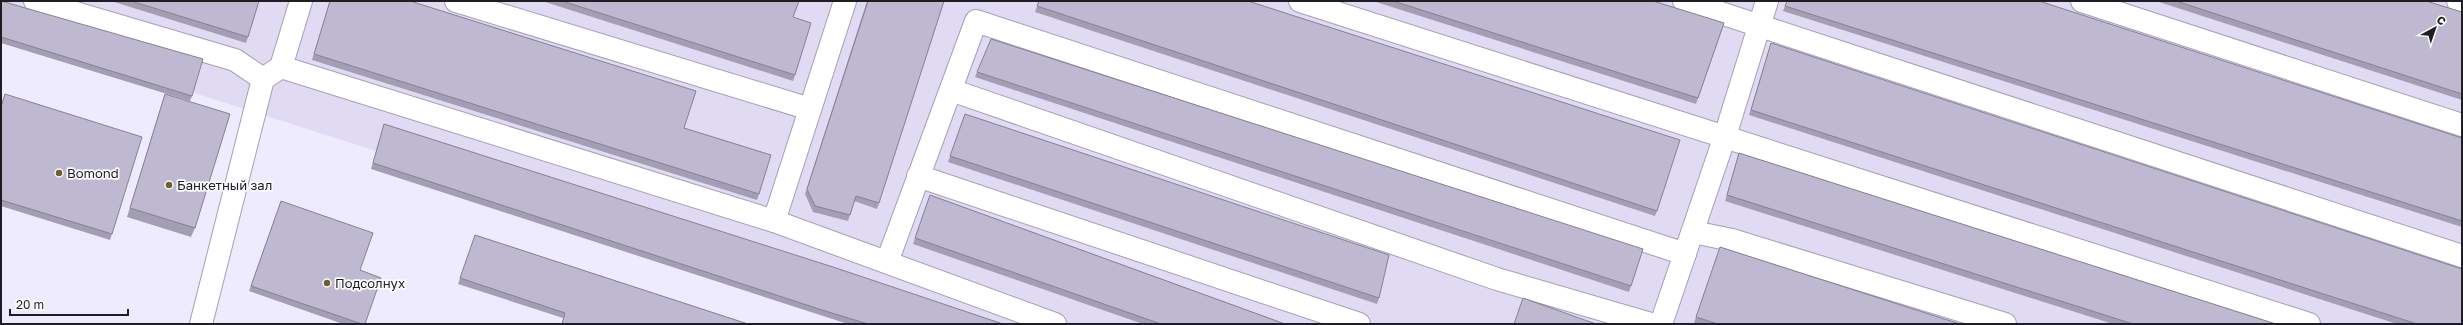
<svg xmlns="http://www.w3.org/2000/svg" width="2463" height="325" viewBox="0 0 2463 325" font-family="'Golos Text',sans-serif">
<style>
.built{fill:#e0dbf3}
.lines{fill:none;stroke-linecap:round;stroke-linejoin:round}
.minor-casing{stroke:#a49fb6;stroke-width:24}
.minor{stroke:#fff;stroke-width:22}
.wall{fill:#a39eb3}
.building{fill:#beb8d0;stroke:#858192}
.poi-dot{fill:#6d622f;stroke:#fbfbfb;stroke-width:1.5}
.labels{text-anchor:middle;stroke-width:3.5;stroke-linejoin:round;paint-order:stroke}
.poi-label{font-size:13px;fill:#1e1c25;stroke:#fbfbfb;text-anchor:start}
</style>
<rect width="100%" height="100%" fill="#efebff"/>
<polygon class="built" points="1,1 2462,1 2462,324 916,324 1,31"/>
<g class="lines">
<g class="minor-casing">
<g id="minor">
<polyline points="35,1 235,60 263,79"/>
<polyline points="456,1 810,109"/>
<polyline points="1300,1 2309,324"/>
<polyline points="1684,1 2462,256"/>
<polyline points="2082,1 2462,125"/>
<polyline points="2458,1 2462,2"/>
<polyline points="281,67 774,221 845,1"/>
<polyline points="951,90 1497,279 1651,324"/>
<polyline points="918,176 1359,324"/>
<polyline points="774,221 1055,324"/>
<polyline points="1693,232 1732,240 2005,324"/>
<polyline points="887,262 976,21 1685,254"/>
<polyline points="201,324 263,79 281,67 301,1"/>
<polyline points="1661,324 1725,136 1767,1"/>
</g>
</g>
<use href="#minor" class="minor"/>
</g>
<g class="wall">
<polygon points="1,1 192,96 190,101 1,43"/>
<polygon points="111,1 259,1 246,43"/>
<polygon points="330,1 410,1 684,128 759,194 757,200 312,60"/>
<polygon points="542,1 799,1 793,17 795,75 793,81"/>
<polygon points="867,1 879,203 877,209 854,201 848,221 813,212 805,194"/>
<polygon points="1039,1 1657,211 1655,216 1035,12"/>
<polygon points="1373,1 1653,1 1724,23 1696,104"/>
<polygon points="1787,1 2462,138 2462,227 1783,11"/>
<polygon points="2156,1 2426,1 2462,12 2462,100"/>
<polygon points="1771,43 2462,324 2397,324 1749,115"/>
<polygon points="977,72 1631,286 1629,292 975,77"/>
<polygon points="5,94 112,234 110,240 1,206 1,106"/>
<polygon points="165,94 195,228 191,237 127,217"/>
<polygon points="965,114 1379,298 1377,304 948,162"/>
<polygon points="384,124 1003,324 848,324 820,315 371,169"/>
<polygon points="1739,153 2276,324 2113,324 1725,201"/>
<polygon points="930,195 1285,324 1143,324 913,244"/>
<polygon points="281,201 365,324 343,324 249,291"/>
<polygon points="475,235 748,324 562,324 563,318 458,284"/>
<polygon points="1720,247 1960,324 1698,324 1694,323"/>
</g>
<g class="building">
<polygon points="1,1 203,59 192,96 1,37"/>
<polygon points="131,1 259,1 248,37"/>
<polygon points="330,1 410,1 696,91 684,128 771,155 759,194 314,54"/>
<polygon points="562,1 799,1 793,17 811,23 795,75"/>
<polygon points="868,1 944,1 879,203 856,196 850,215 815,206 807,189"/>
<polygon points="1039,1 1248,1 1680,140 1657,211 1037,6"/>
<polygon points="1393,1 1653,1 1724,23 1698,98"/>
<polygon points="1787,1 2039,1 2462,138 2462,221 1785,6"/>
<polygon points="2176,1 2426,1 2462,12 2462,94"/>
<polygon points="991,39 1643,249 1631,286 977,72"/>
<polygon points="1771,43 2462,269 2462,324 2417,324 1751,110"/>
<polygon points="5,94 142,137 112,234 1,200 1,107"/>
<polygon points="165,94 230,114 195,228 130,208"/>
<polygon points="965,114 1389,255 1379,298 950,156"/>
<polygon points="384,124 833,267 1003,324 868,324 822,310 373,163"/>
<polygon points="1739,153 2276,324 2133,324 1727,195"/>
<polygon points="930,195 1285,324 1161,324 915,238"/>
<polygon points="281,201 373,233 360,270 381,278 365,324 362,324 251,286"/>
<polygon points="475,235 748,324 562,324 565,313 460,278"/>
<polygon points="1720,247 1960,324 1718,324 1696,317"/>
<polygon points="1523,298 1596,324 1514,324"/>
</g>
<g class="poi-dot">
<circle cx="59" cy="173" r="4"/>
<circle cx="169" cy="185" r="4"/>
<circle cx="327" cy="283" r="4"/>
</g>
<g class="labels">
<g class="poi-label">
<text x="67" y="178">Bomond</text>
<text x="177" y="190">Банкетный зал</text>
<text x="335" y="288">Подсолнух</text>
</g>
</g>
<rect width="2463" height="325" fill="none" stroke="#1e1c25" stroke-width="4"/>
<g transform="translate(2435 28) rotate(40)" stroke="#fbfbfb" stroke-width="3" paint-order="stroke">
<path d="M0-3L7 15L0 10L-7 15Z" fill="#1e1c25"/>
<text y="-6" font-size="11" font-weight="bold" text-anchor="middle" fill="#1e1c25">С</text>
</g>
<path d="M10 309v6h118v-6" fill="none" stroke="#1e1c25" stroke-width="2"/>
<text x="16" y="309" font-size="12" fill="#1e1c25" stroke="#fbfbfb" stroke-width="3" paint-order="stroke">20 m</text>
</svg>
